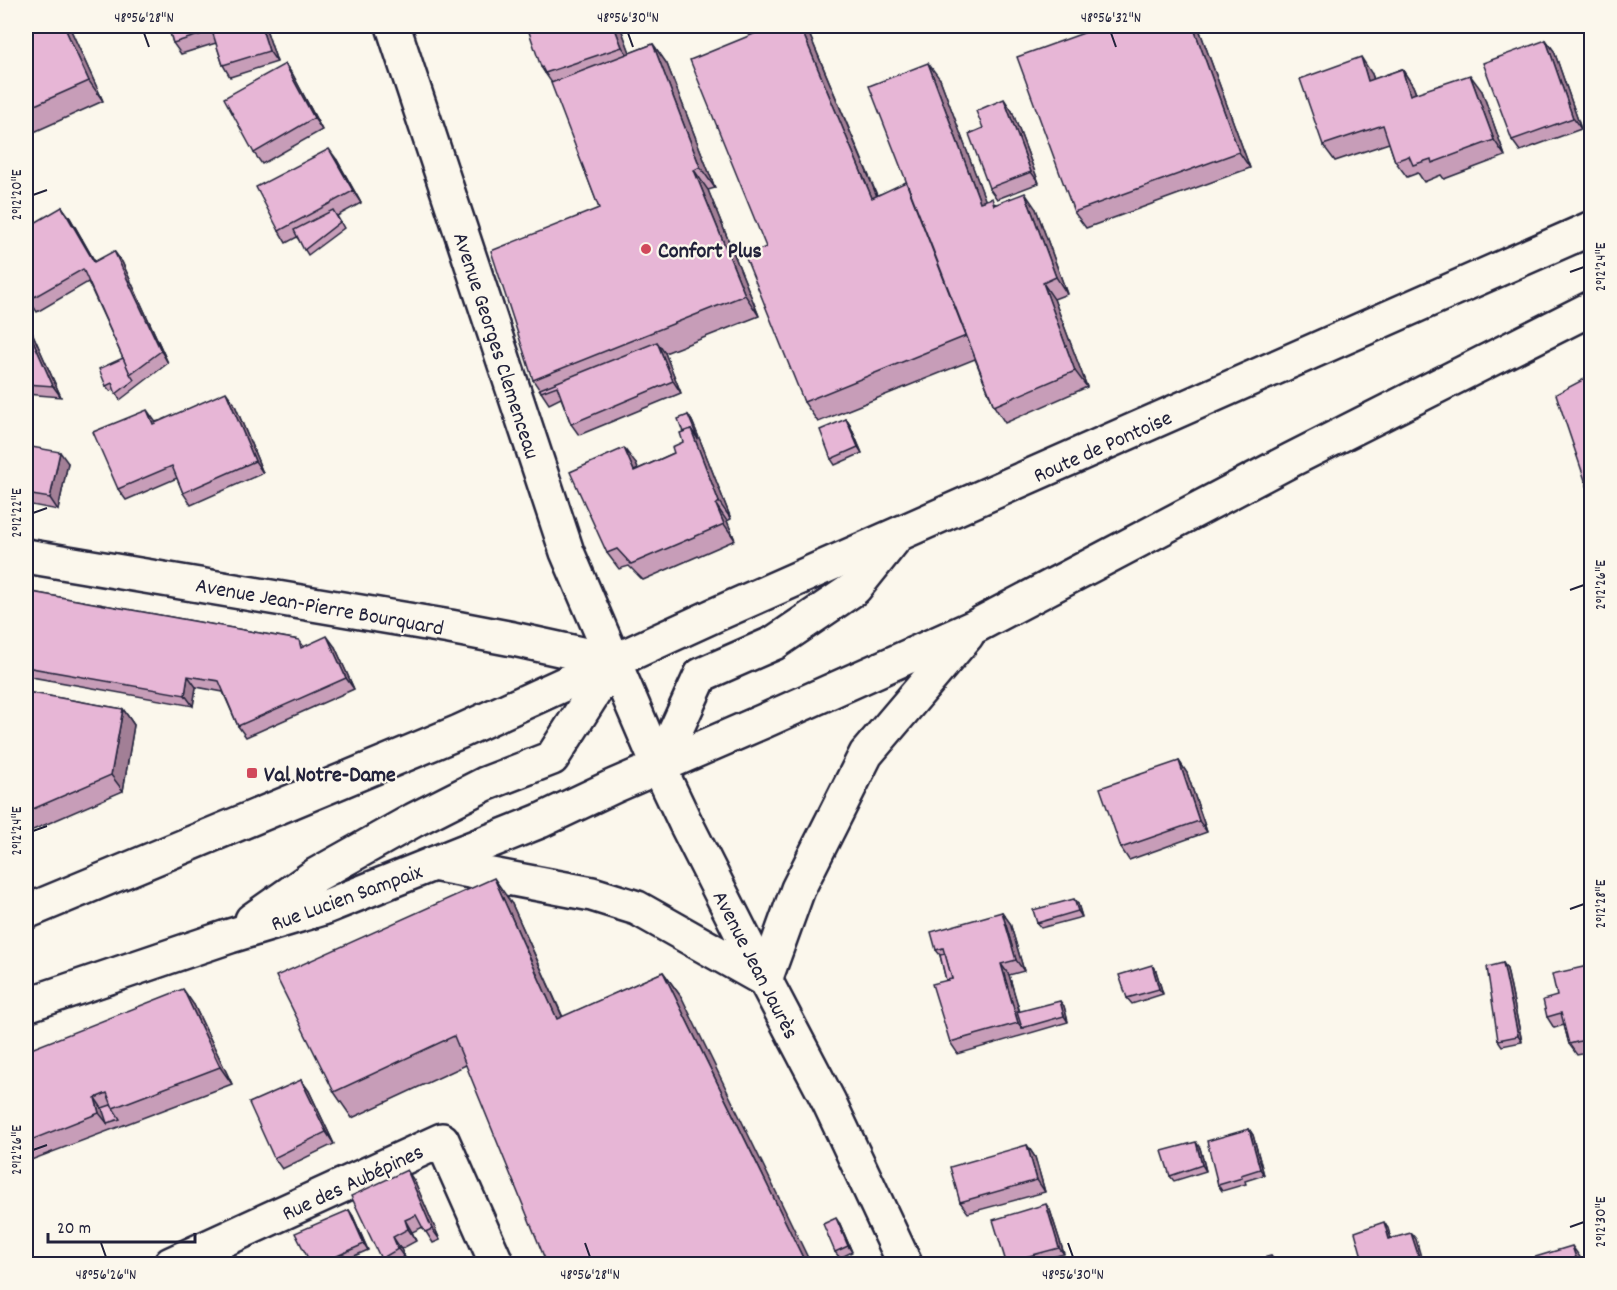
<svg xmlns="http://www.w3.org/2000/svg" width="1617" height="1290" viewBox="0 0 1617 1290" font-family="Dekko,sans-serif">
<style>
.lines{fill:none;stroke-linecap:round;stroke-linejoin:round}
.street-casing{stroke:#22223b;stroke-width:38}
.secondary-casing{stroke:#22223b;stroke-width:38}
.primary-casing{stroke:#22223b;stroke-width:38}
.street{stroke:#fbf7ec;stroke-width:33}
.secondary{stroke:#fbf7ec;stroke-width:33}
.primary{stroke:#fbf7ec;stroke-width:33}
.wall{fill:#c79db8;stroke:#22223b;stroke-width:1.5}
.shaded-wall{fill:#a27f96;stroke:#22223b;stroke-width:1.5}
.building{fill:#e7b6d6;stroke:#22223b;stroke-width:1.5}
.ticks{fill:none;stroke:#22223b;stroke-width:2}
.poi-dot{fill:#d1495b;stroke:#fbf7ec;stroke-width:2}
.labels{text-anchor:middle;stroke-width:4.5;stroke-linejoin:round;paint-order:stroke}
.poi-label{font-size:22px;font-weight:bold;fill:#22223b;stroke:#fbf7ec;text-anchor:start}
.street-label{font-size:22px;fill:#22223b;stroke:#fbf7ec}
.neatline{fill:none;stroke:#22223b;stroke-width:2}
.ticks-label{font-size:15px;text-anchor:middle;fill:#22223b}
</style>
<rect width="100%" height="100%" fill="#fbf7ec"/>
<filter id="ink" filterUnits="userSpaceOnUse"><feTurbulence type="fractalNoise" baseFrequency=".0167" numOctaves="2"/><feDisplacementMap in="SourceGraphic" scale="12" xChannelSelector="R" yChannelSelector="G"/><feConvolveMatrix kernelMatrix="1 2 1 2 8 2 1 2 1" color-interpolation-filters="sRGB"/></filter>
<g filter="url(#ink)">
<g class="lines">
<g class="street-casing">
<g id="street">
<polyline points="26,556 450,627 513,639 614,661"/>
<polyline points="171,1264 442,1140 497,1264"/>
</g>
</g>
<g class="secondary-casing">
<polyline id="secondary" points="393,26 567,552 659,767 685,822 765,980 829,1102 905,1264"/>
</g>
<g class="primary-casing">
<g id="primary">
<polyline points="659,767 701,675 774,643 855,588 895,538"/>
<polyline points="433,864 592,894 637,908 765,980 798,889 866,754 967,635"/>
<polyline points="26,912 459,732 717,614 1592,228"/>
<polyline points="252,920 316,875 414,820 485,784 552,758 614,661"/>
<polyline points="26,1005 230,936 323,908 540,821 614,786 764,721 974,627 1291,460 1592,308"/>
</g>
</g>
<use href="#street" class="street"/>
<use href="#secondary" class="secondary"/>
<use href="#primary" class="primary"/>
</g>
<g class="wall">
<polygon points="26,26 69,26 103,101 34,132 26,120"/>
<polygon points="146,26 159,26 149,31"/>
<polygon points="168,26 265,26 277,62 230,77 223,65 216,43 181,54 173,43"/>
<polygon points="620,26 630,53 653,44 667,64 715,188 708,190 759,316 665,353 681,393 579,435 571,424 561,398 549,404 533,380 599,208 552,83 541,67"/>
<polygon points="682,26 709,26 688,34"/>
<polygon points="1198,26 1250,168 1086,228 1074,212"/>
<polygon points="810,36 877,195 908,186 940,79 985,200 996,204 1036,209 1067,294 1054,299 1087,387 1005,423 994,406 975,359 818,422 804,402 766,247"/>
<polygon points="1546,40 1554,51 1581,129 1520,151 1512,140"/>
<polygon points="1402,69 1413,86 1416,93 1482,91 1505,156 1444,179 1441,175 1424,182 1418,173 1407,177 1395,161 1389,143 1335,161 1323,145 1372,74 1374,79"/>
<polygon points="293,75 322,130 262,164 254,153"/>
<polygon points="1012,111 1039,183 997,199 989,188 983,128"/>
<polygon points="337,160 361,203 337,216 344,228 308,255 297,237 286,243 279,231"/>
<polygon points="62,207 70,218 95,262 122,262 168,363 120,400 114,390 110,391 106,386 123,358 88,282 37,312 29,300"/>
<polygon points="26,319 61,397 26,394"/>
<polygon points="234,403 263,473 191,505 183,493 177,478 126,500 118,489 155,422"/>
<polygon points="688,415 692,421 702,445 731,519 727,521 735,540 643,580 629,566 619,569 607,553 636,464 638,469 674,453 683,442 683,432"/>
<polygon points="846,419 850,425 862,453 835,465 831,459"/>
<polygon points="26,446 68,463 58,510 26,504"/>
<polygon points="26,591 299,640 304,647 335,647 354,689 246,737 238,726 223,692 196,687 193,706 26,676"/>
<polygon points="26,692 123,709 134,725 123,791 26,833"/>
<polygon points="1179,761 1187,773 1207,832 1129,860 1121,848"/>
<polygon points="512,904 563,1017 663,972 682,998 466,1065 352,1118 334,1092"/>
<polygon points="1078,904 1082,917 1041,928 1037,923"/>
<polygon points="1002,912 1010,923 1024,971 1009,975 1020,1012 1064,1006 1068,1022 958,1054 950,1042 946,980 940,955 936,950"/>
<polygon points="1503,963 1507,969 1522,1042 1502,1046 1498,1040"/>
<polygon points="1592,965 1592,1052 1577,1055 1569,1044 1564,1025 1554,1028 1547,1017 1557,996"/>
<polygon points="1156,971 1163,994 1132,1004 1127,998"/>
<polygon points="194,1005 232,1084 26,1162 26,1051"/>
<polygon points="301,1080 309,1091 334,1144 282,1169 274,1158"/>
<polygon points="1249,1129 1253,1135 1264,1175 1245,1181 1246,1184 1222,1191 1218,1185"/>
<polygon points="1027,1145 1035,1157 1045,1192 968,1213 960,1202"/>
<polygon points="1200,1148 1206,1171 1174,1181 1170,1176"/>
<polygon points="415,1182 440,1240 433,1243 423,1227 412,1232 416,1241 401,1249 406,1260 399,1264 385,1264 381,1259"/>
<polygon points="349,1210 353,1216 368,1250 336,1264 311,1264"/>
<polygon points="1050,1210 1064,1254 1025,1264 1008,1264 1006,1262"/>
<polygon points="840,1224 852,1252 840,1258 835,1252"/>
</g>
<g class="shaded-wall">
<polygon points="64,26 69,26 103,101 89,81"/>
<polygon points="261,26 265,26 277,62 269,51"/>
<polygon points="614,26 620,26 634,63 622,47"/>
<polygon points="800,26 802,26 810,36 886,218 872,198"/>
<polygon points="1193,26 1198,26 1250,168 1239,152"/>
<polygon points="1546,40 1554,51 1581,129 1573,118"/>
<polygon points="653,44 667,64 715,188 700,167"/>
<polygon points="1361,57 1372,74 1379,97 1368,81"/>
<polygon points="928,63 940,79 992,218 980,202"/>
<polygon points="285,64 293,75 322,130 314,118"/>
<polygon points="1402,69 1413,86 1422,111 1410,95"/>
<polygon points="1470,75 1482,91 1505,156 1494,140"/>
<polygon points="1004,99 1012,111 1039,183 1031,172"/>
<polygon points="329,149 337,160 361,203 353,191"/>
<polygon points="694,170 708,190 759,316 745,295"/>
<polygon points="1025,193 1036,209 1067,294 1056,277"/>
<polygon points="62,207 70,218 102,274 94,262"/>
<polygon points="114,251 122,262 168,363 161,351"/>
<polygon points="1043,283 1054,299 1087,387 1075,371"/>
<polygon points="26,319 61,397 53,386 26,325"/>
<polygon points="657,342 665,353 681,393 673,381"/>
<polygon points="226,392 234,403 263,473 255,461"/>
<polygon points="147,410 155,421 161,435 153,424"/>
<polygon points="688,415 692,421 702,445 731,519 719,502 691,429"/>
<polygon points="846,419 850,425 862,453 858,447"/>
<polygon points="624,448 636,464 645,487 634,471"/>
<polygon points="60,452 68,463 58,510 50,498"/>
<polygon points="716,505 727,521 735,540 724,524"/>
<polygon points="327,636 335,647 354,689 346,678"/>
<polygon points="188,676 196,687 193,706 185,695"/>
<polygon points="123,709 134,725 123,791 111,775"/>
<polygon points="1179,761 1187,773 1207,832 1199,821"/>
<polygon points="494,878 512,904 575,1045 557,1019"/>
<polygon points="1074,899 1078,904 1082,917 1078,911"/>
<polygon points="1002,912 1010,923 1024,971 1016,960"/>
<polygon points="1503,963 1507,969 1522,1042 1518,1036"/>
<polygon points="1001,964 1009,975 1024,1028 1022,1028 1018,1023"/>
<polygon points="1152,965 1156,971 1163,994 1159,989"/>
<polygon points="663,972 682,998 811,1264 806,1264"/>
<polygon points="183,989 194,1005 232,1084 220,1067"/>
<polygon points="1060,1001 1064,1006 1068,1022 1064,1016"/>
<polygon points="301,1080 309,1091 334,1144 326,1132"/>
<polygon points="95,1098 106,1114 107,1123 99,1113"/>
<polygon points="1249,1129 1253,1135 1264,1175 1260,1169"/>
<polygon points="1196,1142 1200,1148 1206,1171 1202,1165"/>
<polygon points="1027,1145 1035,1157 1045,1192 1037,1180"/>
<polygon points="407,1170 415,1182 440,1240 432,1229"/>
<polygon points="1046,1204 1050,1210 1064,1254 1059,1248"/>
<polygon points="349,1210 353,1216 368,1250 364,1244"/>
<polygon points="836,1218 840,1224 852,1252 848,1246"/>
<polygon points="405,1220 412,1232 416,1241 408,1229"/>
<polygon points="1384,1222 1388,1228 1393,1245 1389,1239"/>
<polygon points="1411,1233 1416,1239 1423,1264 1421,1264"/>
<polygon points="393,1237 401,1249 406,1260 398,1249"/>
<polygon points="1572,1246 1580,1257 1583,1264 1578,1264"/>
<polygon points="1271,1256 1277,1264 1274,1264"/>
</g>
<g class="building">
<polygon points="26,26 64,26 89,81 26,109"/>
<polygon points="168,26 261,26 269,51 223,65 212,31 173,43"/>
<polygon points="527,26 614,26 622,47 545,73 542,67 541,67"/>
<polygon points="773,26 800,26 872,198 906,182 966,336 804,402 745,256 766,247 690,60"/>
<polygon points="1103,26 1193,26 1239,152 1074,212 1017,57"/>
<polygon points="1546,40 1573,118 1512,140 1483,63"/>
<polygon points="653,44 700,167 694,170 745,295 533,380 491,251 599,208 551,83"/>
<polygon points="1361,57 1368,81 1402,69 1410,95 1470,75 1494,140 1432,163 1431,159 1413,165 1409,156 1395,161 1383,125 1323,145 1300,79"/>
<polygon points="928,63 980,202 992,198 994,205 1025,193 1056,277 1043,283 1075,371 994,406 869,86"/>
<polygon points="285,64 314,118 254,153 224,98"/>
<polygon points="1004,99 1031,172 989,188 969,134 983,128 976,111"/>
<polygon points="329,149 353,191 279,231 256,187"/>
<polygon points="62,207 94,262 114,251 161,351 130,374 83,269 29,300 26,294 26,228"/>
<polygon points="333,210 340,222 304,250 294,230"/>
<polygon points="26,325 53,386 26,384"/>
<polygon points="657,342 673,381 571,424 557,386 541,392 540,389"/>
<polygon points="123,358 130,374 134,380 116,394 112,383 106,386 99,369"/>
<polygon points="1592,375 1592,501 1556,394"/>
<polygon points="226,392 255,461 183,493 172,466 118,489 93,432 147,410 153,424"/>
<polygon points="688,415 698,439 691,429 683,432 678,419"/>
<polygon points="846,419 858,447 831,459 820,430"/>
<polygon points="691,429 719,502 716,505 724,524 631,564 617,549 607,553 570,472 624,448 634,471 674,453 672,447 683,442 680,433"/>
<polygon points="26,446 60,452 50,498 26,494"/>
<polygon points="26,591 299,640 301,648 327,636 346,678 238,726 219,681 188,676 185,695 26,667"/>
<polygon points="26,692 123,709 111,775 26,812"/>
<polygon points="1179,761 1199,821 1121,848 1100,788"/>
<polygon points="494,878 557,1019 663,972 806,1264 547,1264 454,1036 334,1092 276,976"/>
<polygon points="1074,899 1078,911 1037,923 1033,910"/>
<polygon points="1002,912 1016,960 1001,964 1018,1023 950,1042 932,984 952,979 943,948 936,950 931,932"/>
<polygon points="945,954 952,979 946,980 940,955"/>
<polygon points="1503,963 1518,1036 1498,1040 1487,967"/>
<polygon points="1152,965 1159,989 1127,998 1119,975"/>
<polygon points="1592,965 1592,1038 1569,1044 1561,1013 1547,1017 1543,1000 1557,996 1552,974"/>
<polygon points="183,989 220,1067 113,1108 107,1093 95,1098 99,1113 26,1142 26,1051"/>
<polygon points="1060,1001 1064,1016 1022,1028 1017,1012"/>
<polygon points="301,1080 326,1132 274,1158 249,1103"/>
<polygon points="111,1105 113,1108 120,1119 107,1123 102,1108"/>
<polygon points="1249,1129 1260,1169 1241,1175 1242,1178 1218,1185 1207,1141"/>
<polygon points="1196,1142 1202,1165 1170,1176 1162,1151"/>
<polygon points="1027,1145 1037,1180 960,1202 950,1167"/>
<polygon points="407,1170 432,1229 425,1232 416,1215 405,1220 408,1229 393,1237 398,1249 381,1259 351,1196"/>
<polygon points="1046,1204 1059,1248 1006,1262 993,1220"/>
<polygon points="349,1210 364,1244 319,1264 311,1264 295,1233"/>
<polygon points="836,1218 848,1246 835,1252 823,1224"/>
<polygon points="1384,1222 1389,1239 1411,1233 1421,1264 1364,1264 1355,1232"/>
<polygon points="1572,1246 1578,1264 1523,1264 1522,1261"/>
<polygon points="1271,1256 1274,1264 1240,1264"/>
</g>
</g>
<path class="ticks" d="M144,33L149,47M628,33L633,47M1111,33L1116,47M33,195L47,190M1570,272L1584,267M33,513L47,508M1570,590L1584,585M33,831L47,826M1570,909L1584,904M33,1150L47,1145M1570,1227L1584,1222M101,1243L106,1257M585,1243L590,1257M1068,1243L1073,1257"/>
<g class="poi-dot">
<circle cx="646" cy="249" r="6"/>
<rect x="246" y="767" width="12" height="12" rx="3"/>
</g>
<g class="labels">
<g class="poi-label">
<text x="658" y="257">Confort Plus</text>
<text x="264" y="781">Val Notre-Dame</text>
</g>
<g class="street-label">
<text transform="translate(498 345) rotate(72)" y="8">Avenue Georges Clemenceau</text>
<text transform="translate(1102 445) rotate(-24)" y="8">Route de Pontoise</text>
<text transform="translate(320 605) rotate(10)" y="8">Avenue Jean-Pierre Bourquard</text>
<text transform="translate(346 896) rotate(-20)" y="8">Rue Lucien Sampaix</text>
<text transform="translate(757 964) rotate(63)" y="8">Avenue Jean Jaurès</text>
<text transform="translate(352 1181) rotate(-25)" y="8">Rue des Aubépines</text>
</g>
</g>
<rect width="1617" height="1290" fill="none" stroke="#fbf7ec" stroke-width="66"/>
<path d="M48 1233v9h147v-9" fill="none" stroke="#22223b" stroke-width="3"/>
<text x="57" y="1233" font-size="18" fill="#22223b" stroke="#fbf7ec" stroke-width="4.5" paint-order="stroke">20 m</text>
<rect x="33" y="33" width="1551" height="1224" class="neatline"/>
<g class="ticks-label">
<text x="144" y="22">48°56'28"N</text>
<text x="628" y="22">48°56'30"N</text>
<text x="1111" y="22">48°56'32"N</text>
<text transform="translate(16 195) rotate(-90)" y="5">2°12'20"E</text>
<text transform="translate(1600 267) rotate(-90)" y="5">2°12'24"E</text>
<text transform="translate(16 513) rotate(-90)" y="5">2°12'22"E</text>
<text transform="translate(1600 585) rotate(-90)" y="5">2°12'26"E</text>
<text transform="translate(16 831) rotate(-90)" y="5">2°12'24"E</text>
<text transform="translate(1600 904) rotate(-90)" y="5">2°12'28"E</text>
<text transform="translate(16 1150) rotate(-90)" y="5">2°12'26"E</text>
<text transform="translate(1600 1222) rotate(-90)" y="5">2°12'30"E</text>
<text x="106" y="1279">48°56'26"N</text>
<text x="590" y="1279">48°56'28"N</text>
<text x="1073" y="1279">48°56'30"N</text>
</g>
</svg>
